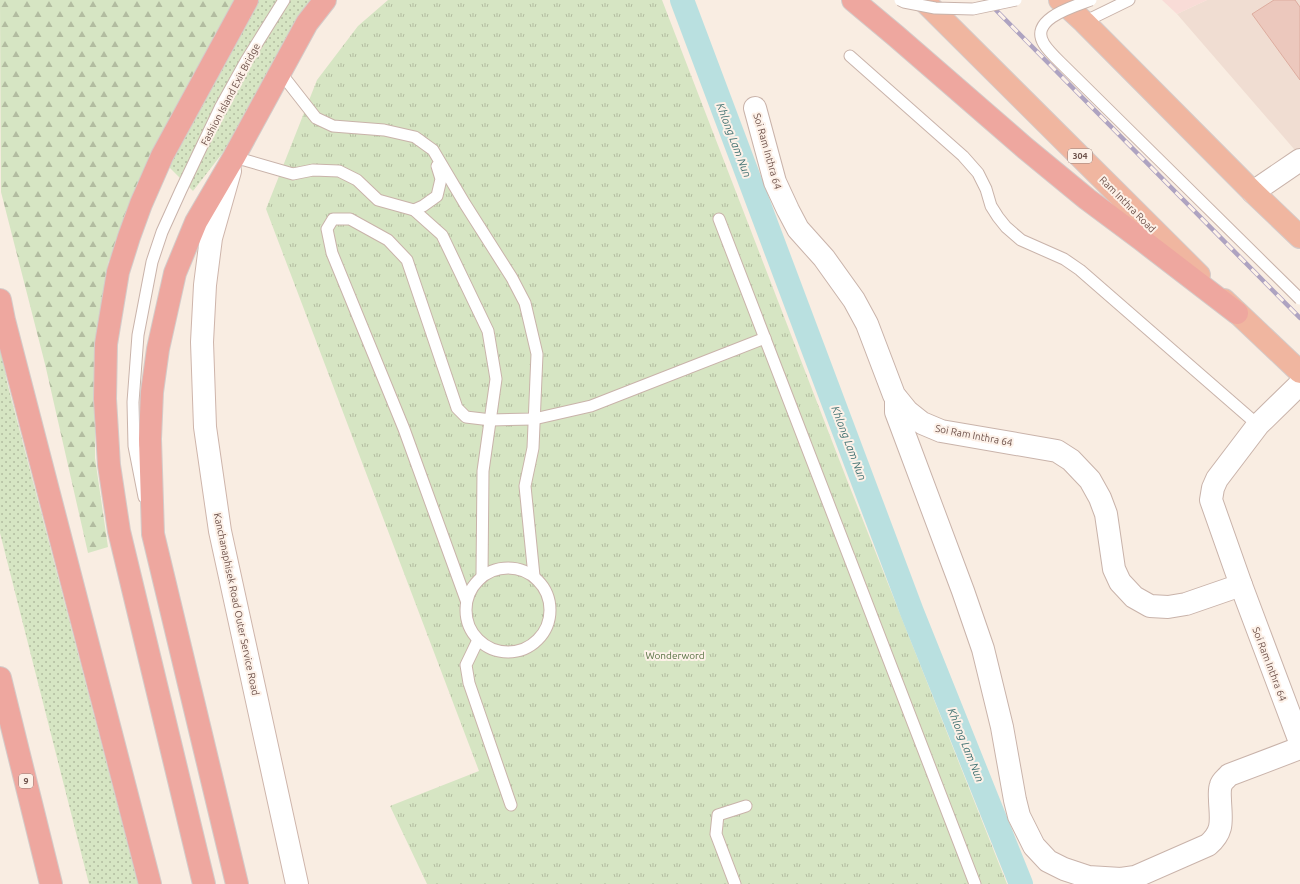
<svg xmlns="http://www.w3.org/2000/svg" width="1300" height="884" viewBox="0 0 1300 884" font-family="Ubuntu,sans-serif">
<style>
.residential{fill:#f0ddd2}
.commercial{fill:#f9dcd7}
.grass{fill:url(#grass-dots)}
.forest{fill:url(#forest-firs)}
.park{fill:url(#park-tufts)}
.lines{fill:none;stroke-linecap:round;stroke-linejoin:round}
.canal{stroke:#b9e0e0;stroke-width:24}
.building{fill:#ecc8bd;stroke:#ddac9f}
.service-casing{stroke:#c9b3aa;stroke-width:13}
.minor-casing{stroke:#c9b3aa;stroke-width:24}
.secondary-casing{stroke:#ceb5ab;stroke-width:24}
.trunk-casing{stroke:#d4cbc9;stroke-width:24}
.motorway-casing{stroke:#d4cbc9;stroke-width:24}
.service{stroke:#fff;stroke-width:11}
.minor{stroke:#fff;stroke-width:22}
.secondary{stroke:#fff;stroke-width:22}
.trunk{stroke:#f0b6a0;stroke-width:22}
.motorway{stroke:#eea79f;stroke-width:22}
.rail-casing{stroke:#aea3c1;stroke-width:4.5}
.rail{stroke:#fdf1e8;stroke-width:3;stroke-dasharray:9;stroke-linecap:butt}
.service-bridge-casing{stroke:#c9b3aa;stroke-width:13;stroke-linecap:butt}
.service-bridge{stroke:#fff;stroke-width:11}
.labels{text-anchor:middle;stroke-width:4;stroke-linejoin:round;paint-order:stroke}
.shield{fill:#fdf1e8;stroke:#99827a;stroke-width:1}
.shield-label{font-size:9px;font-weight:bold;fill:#6e524b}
.street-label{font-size:10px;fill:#6e524b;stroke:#fdf1e8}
.park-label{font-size:10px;fill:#5a7345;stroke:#fdf1e8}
.water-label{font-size:11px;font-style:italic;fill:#417272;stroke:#fdf1e8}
</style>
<defs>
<pattern id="grass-dots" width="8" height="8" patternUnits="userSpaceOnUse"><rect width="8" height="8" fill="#d6e5c3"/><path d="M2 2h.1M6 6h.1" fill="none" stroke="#b2bca0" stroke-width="1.8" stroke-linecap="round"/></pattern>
<pattern id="forest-firs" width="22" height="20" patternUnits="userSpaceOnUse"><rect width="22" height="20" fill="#d6e5c3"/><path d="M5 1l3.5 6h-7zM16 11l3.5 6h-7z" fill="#b2bca0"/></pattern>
<pattern id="park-tufts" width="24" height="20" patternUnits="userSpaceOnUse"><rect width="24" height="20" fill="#d6e5c3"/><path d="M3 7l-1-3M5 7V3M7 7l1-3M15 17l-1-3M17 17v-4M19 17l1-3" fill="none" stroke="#b2bca0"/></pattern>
</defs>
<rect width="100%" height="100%" fill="#f9ede2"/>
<polygon class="residential" points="1207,0 1300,0 1300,156 1177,14"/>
<polygon class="commercial" points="1162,0 1207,0 1177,14"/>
<g class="grass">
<polygon points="240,0 311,0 235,137 193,191 157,155"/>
<polygon points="0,346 7,382 138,884 89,884 0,533"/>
</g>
<polygon class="forest" points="0,0 240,0 151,166 108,263 95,376 95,458 108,547 88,553 45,364 1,192"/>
<polygon class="park" points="388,0 662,0 847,480 1007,884 427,884 390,806 479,771 266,209 317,80 358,26"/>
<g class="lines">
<polyline class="canal" points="682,0 912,612 1021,884"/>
</g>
<polygon class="building" points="1274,0 1295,0 1300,7 1300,80 1252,14"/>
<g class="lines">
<g class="service-casing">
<g id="service">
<polyline points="1084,22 1129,0"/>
<polyline points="850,56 963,156 978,173 986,189 991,206 998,217 1006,227 1021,240 1064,259 1080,270 1258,425"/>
<polyline points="280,72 316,118 333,126 384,130 415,137 433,150 465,204 512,278 525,303 537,354 533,448 525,486 534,576"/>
<polyline points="234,157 293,174 313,170 339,171 357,180 378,200 414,210 442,235 488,331 496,379 483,471 482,576"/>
<polyline points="414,210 423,206 437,196 441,179 437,166"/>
<polyline points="719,219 975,884"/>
<polyline points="144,497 134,446 133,402 138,335 152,262 162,232 181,190 220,108 246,61 284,0"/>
<circle cx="508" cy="610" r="42"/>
<polyline points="466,600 404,429 332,253 327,229 333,219 350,219 388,240 407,260 457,408 466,417 491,420 534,419 591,406 765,338"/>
<polyline points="478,640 466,665 469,683 511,805"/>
<polyline points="735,884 716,834 718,815 746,806"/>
</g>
</g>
<g class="minor-casing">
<g id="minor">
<polyline points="755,108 775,182 788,210 798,229 824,258 854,300 867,324 894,395 907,411 922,423 941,431 1057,451 1071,460 1090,480 1100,498 1106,514 1114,569 1120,582 1134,597 1150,606 1168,607 1186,604 1241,585"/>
<polyline points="1253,192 1300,160"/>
<polyline points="1300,384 1258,425 1217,479 1213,488 1211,500 1241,585 1300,742"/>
<path d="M896,398V412L899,420L963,591L983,649L1002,727L1015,800L1019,816L1034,846L1048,861L1064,869L1088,877L1121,879L1135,877L1208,845C1224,831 1221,821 1220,801C1220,796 1219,790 1221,785C1222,781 1227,778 1229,775L1300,748"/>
</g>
</g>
<g class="secondary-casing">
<polyline id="secondary" points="230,171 211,238 205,285 202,342 205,427 220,531 297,884"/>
</g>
<g class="trunk-casing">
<g id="trunk">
<polyline points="923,0 1199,275"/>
<polyline points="1060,0 1084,22 1253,192 1300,237"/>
<polyline points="1224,300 1300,372"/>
</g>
</g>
<g class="motorway-casing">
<g id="motorway">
<polyline points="853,0 896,36 1025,148 1087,199 1142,240 1237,313"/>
<polyline points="0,300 4,320 150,884"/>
<polyline points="0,678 51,884"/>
<polyline points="204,884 119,531 109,465 105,399 106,344 118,272 129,237 141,204 162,156 247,0"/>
<polyline points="237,884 153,534 150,439 152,392 158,349 175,273 196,222 234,157 307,23 325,0"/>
</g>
</g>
<use href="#service" class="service"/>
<use href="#minor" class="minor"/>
<use href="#secondary" class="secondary"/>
<use href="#trunk" class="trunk"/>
<use href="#motorway" class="motorway"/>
<g class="rail-casing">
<polyline id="rail" points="986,0 1300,318"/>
</g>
<use href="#rail" class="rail"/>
<g class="service-bridge-casing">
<g id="service-bridge">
<polyline points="900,0 904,2 935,8 973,9 1016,0"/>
<path d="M1091,0C1075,6 1028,19 1044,44C1049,52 1058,60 1065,67L1300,299"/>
</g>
</g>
<use href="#service-bridge" class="service-bridge"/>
</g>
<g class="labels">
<g class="shield">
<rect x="1068" y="149" width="24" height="14" rx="3"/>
<rect x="19" y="774" width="14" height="14" rx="3"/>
</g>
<g class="shield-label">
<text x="1080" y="159">304</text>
<text x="26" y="784">9</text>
</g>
<g class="street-label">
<text transform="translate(230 94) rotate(-62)" y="4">Fashion Island Exit Bridge</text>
<text transform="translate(768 151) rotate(74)" y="4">Soi Ram Inthra 64</text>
<text transform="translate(1128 204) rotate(45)" y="4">Ram Inthra Road</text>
<text transform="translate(974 435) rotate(11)" y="4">Soi Ram Inthra 64</text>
<text transform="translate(237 604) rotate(78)" y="4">Kanchanaphisek Road Outer Service Road</text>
<text transform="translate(1270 664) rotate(69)" y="4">Soi Ram Inthra 64</text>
</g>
<g class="park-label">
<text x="675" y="659">Wonderword</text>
</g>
<g class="water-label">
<text transform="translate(734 140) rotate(69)" y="4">Khlong Lam Nun</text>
<text transform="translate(849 443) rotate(69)" y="4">Khlong Lam Nun</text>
<text transform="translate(966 745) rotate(68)" y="4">Khlong Lam Nun</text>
</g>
</g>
</svg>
